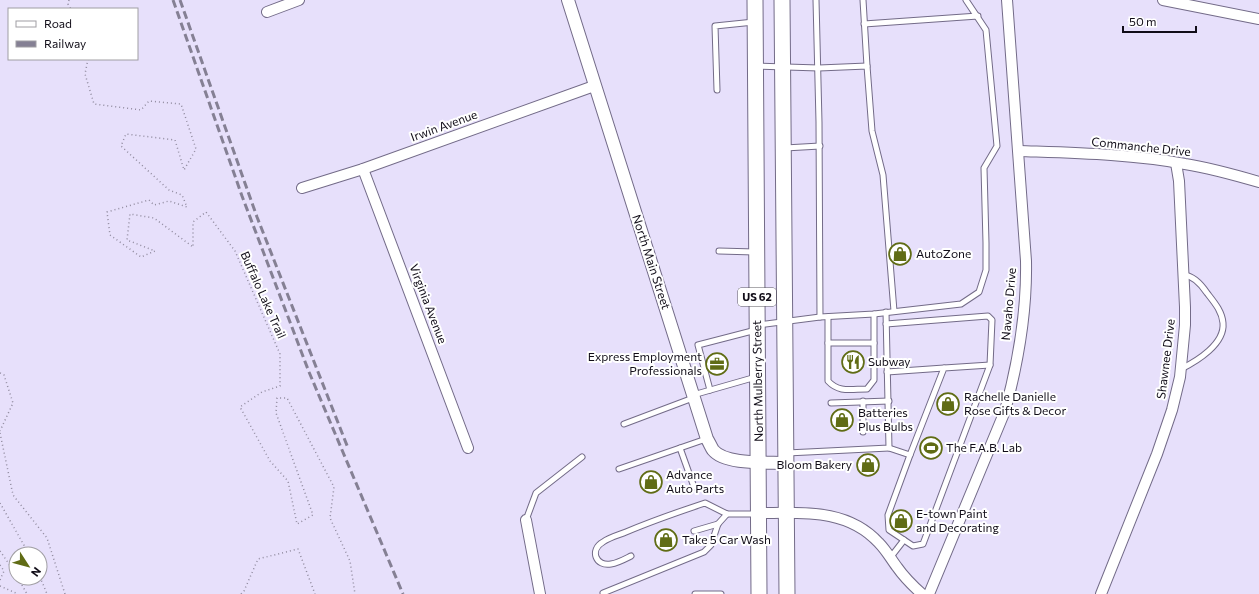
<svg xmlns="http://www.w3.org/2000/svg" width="1259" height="594" viewBox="0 0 1259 594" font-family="Commissioner,sans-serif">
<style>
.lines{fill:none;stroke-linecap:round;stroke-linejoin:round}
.service-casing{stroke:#736b88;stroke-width:7}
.minor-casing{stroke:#736b88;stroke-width:12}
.tertiary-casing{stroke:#736b88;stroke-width:14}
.primary-casing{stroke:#736b88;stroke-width:17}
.path{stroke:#918b9f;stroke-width:1.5;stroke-dasharray:1 3;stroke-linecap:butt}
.service{stroke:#fff;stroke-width:5}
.minor{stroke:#fff;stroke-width:10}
.tertiary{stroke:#fff;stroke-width:12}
.primary{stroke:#fff;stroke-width:15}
.rail{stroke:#858094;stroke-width:3;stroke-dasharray:8 4;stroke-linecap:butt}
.labels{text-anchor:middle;stroke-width:4;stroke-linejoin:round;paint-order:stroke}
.shield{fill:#fff;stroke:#58565d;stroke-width:1}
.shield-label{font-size:11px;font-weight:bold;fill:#110d18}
.street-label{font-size:12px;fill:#110d18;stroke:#fff}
.poi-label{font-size:12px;fill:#110d18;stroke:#fff;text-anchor:start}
</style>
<rect width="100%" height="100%" fill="#e7e0fb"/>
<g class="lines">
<g class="service-casing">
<g id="service">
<polyline points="816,0 819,122 820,317"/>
<polyline points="863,0 867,66"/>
<polyline points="864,24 978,16"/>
<polyline points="758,66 819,68 867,66 872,131 883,175 894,311"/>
<polyline points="717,90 715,26 754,22"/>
<polyline points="785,148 820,146"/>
<polyline points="719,251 755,252"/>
<path d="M828,317V381C839,393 851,389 867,389L874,380V314"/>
<polyline points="886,324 988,316 992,320 990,365 923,544 913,546 889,530 888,515 910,455 889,448"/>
<polyline points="758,325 820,317 874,314 961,304 979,292 986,270 986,243 984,168 997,146 986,30 966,0"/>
<polyline points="828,343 874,343"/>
<path d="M1181,369C1197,361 1225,344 1223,323C1222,311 1214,302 1207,293C1201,284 1194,276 1184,275"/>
<polyline points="887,372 944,368"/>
<polyline points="710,390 698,345 756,330"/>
<polyline points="693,395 756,377"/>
<polyline points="863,401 863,432"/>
<polyline points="831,403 889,401"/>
<polyline points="624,424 693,398"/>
<polyline points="680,448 694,487"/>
<polyline points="787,453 889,448 886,312"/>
<polyline points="910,455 944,368 990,365"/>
<polyline points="619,469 706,439"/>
<polyline points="526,520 536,493 582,457"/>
<polyline points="694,531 718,524"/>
<path d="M631,556C625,559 618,563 611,564C596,567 589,550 603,542C610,537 619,535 626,532C652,521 678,512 705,503L727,514H756"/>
<polyline points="890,558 904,540"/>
<polyline points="603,593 704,552 711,545 718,524 727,514"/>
<polyline points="695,594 721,594"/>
</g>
</g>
<g class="minor-casing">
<g id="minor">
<polyline points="1163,0 1259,19"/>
<polyline points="267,12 299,0"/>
<path d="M1019,151C1074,153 1131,154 1185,164C1210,168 1235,175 1259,182"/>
<polyline points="363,169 468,448"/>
<polyline points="302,188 363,169 594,86"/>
<path d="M759,513C802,513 847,508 879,543C886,550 891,559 897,567C904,577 913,586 922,594"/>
<polyline points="526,520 540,594"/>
<path d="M929,594L1005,411C1018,363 1027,311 1026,261L1007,0"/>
<polyline points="1101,594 1157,454 1172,410 1180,377 1185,325 1185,307 1179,181 1176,163"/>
</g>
</g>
<g class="tertiary-casing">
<path id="tertiary" d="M568,0L707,439C709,442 711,447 713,450C725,465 768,462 786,463"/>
</g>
<g class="primary-casing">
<g id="primary">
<polyline points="755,0 759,594"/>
<polyline points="782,0 787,594"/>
</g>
</g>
<g class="path">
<polyline points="69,0 68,4 71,9"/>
<polyline points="88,59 85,74 94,104 141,110 149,101 181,104 196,149 184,170 175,140 126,134 121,146 169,190 182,195 187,207 169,201 154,205 149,200 107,212 110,235 141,257 155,251 127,240 130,214 154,218 193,247 193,222 206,212 235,251 280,354 280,386 262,392 240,407 270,461 288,481 297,524 313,515 276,413 277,398 287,398 334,487 330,518 350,561 355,594"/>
<polyline points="0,373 4,375 13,403 0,431"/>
<polyline points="0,433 13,495 47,538 65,594"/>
<polyline points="0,503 29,554"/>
<polyline points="0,551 16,574"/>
<polyline points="0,565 4,571 0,580"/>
<polyline points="40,577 47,594"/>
<polyline points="18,578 27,594"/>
<polyline points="0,586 18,594"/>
<polyline points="241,594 244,591 258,559 298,549 315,594"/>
</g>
<use href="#service" class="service"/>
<use href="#minor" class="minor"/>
<use href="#tertiary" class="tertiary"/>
<use href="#primary" class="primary"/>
<g class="rail">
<polyline points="173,0 242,196 309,372 403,594"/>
<polyline points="180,0 257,217 348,448"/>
</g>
</g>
<defs>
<g id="shop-ring" transform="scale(1.15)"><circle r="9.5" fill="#fff" stroke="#606c15" stroke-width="1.5"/><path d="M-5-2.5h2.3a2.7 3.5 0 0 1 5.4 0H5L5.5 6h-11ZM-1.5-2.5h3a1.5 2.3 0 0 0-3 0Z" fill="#606c15"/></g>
<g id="restaurant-ring" transform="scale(1.15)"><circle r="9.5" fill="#fff" stroke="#606c15" stroke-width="1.5"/><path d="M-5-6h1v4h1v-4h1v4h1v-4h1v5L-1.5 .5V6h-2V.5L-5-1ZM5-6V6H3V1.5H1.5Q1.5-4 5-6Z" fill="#606c15"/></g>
<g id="office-ring" transform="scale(1.15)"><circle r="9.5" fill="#fff" stroke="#606c15" stroke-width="1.5"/><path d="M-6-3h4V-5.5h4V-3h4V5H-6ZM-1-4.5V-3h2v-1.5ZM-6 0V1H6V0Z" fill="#606c15"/></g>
<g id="stadium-ring" transform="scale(1.15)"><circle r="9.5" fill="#fff" stroke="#606c15" stroke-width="1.5"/><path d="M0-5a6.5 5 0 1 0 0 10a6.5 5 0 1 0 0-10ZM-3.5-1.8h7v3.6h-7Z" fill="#606c15"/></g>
</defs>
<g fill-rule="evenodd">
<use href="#shop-ring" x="900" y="254"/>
<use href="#restaurant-ring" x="853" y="362"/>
<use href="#office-ring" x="717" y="364"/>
<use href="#shop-ring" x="948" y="404"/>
<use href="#shop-ring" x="842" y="420"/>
<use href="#stadium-ring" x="931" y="448"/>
<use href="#shop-ring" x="868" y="465"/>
<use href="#shop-ring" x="651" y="482"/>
<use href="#shop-ring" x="901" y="521"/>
<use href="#shop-ring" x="666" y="540"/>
</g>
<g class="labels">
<rect class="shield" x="738" y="288" width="38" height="18" rx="3"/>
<g class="shield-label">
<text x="757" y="301">US 62</text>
</g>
<g class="street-label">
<text transform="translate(444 126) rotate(-20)" y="4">Irwin Avenue</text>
<text transform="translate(1141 147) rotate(6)" y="4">Commanche Drive</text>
<text transform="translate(651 262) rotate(72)" y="4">North Main Street</text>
<text transform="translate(263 295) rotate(66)" y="4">Buffalo Lake Trail</text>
<text transform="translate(428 304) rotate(69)" y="4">Virginia Avenue</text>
<text transform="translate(1009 304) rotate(-85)" y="4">Navaho Drive</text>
<text transform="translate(1166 359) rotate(-83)" y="4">Shawnee Drive</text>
<text transform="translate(758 381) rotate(-91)" y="4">North Mulberry Street</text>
</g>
<g class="poi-label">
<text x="916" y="258">AutoZone</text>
<text x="702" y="361" text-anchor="end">Express Employment<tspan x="702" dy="14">Professionals</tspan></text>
<text x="868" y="366">Subway</text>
<text x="964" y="401">Rachelle Danielle<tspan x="964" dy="14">Rose Gifts &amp; Decor</tspan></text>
<text x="858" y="417">Batteries<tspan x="858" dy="14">Plus Bulbs</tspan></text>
<text x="946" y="452">The F.A.B. Lab</text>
<text x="852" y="469" text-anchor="end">Bloom Bakery</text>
<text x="666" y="479">Advance<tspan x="666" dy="14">Auto Parts</tspan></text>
<text x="916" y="518">E-town Paint<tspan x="916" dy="14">and Decorating</tspan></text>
<text x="682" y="544">Take 5 Car Wash</text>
</g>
</g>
<rect x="8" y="8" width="130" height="52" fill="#ffffff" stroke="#a09ea3"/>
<rect x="16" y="21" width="20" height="6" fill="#ffffff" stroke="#a09ea3"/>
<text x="44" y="28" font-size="12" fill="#110d18">Road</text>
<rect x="16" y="41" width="20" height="6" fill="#858094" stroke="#a09ea3"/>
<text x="44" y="48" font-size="12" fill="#110d18">Railway</text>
<g transform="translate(28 566) rotate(126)"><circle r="19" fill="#ffffff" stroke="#a09ea3"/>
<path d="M0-3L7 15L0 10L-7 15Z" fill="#606c15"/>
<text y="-6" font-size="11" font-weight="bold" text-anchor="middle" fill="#110d18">N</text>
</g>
<path d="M1123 26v6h73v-6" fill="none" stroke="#110d18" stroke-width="2"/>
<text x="1129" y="26" font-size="12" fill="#110d18" stroke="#ffffff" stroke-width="3" paint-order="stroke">50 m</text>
</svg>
